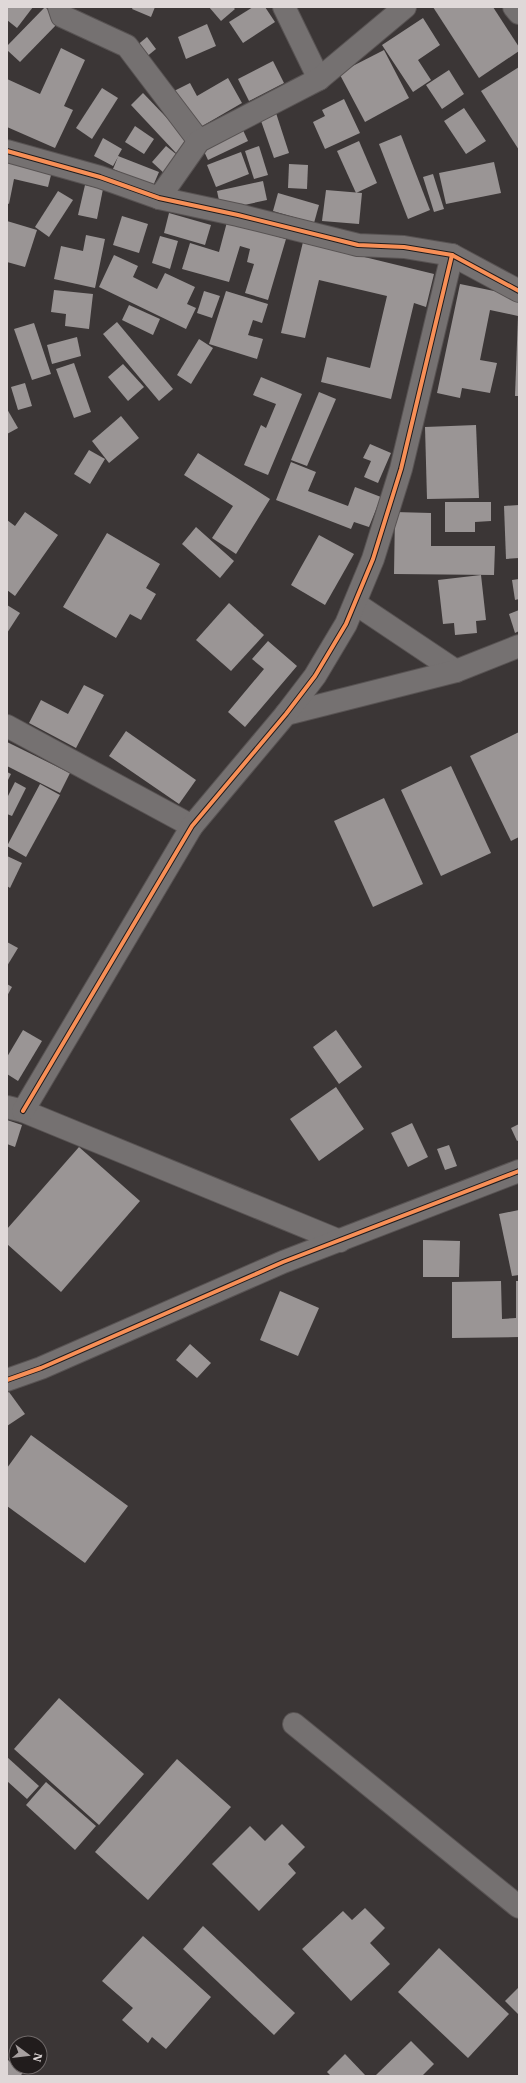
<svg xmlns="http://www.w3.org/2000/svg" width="526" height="2083" viewBox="0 0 526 2083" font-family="'IBM Plex Serif',serif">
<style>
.building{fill:#9a9595}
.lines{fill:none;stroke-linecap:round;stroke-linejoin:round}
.street-casing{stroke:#585353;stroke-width:24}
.street{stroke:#757171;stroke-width:22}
.cycleway-casing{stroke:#211c1c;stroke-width:6}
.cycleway{stroke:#f78f57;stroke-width:4}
</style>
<rect width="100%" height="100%" fill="#3b3636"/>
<g class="building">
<polygon points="7,7 33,7 17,28 7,20"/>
<polygon points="45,7 60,21 20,62 7,50 7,46"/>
<polygon points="133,7 155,7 151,17 132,9"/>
<polygon points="209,7 233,7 235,9 221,21"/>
<polygon points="253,7 265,7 275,22 243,43 229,22"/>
<polygon points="433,7 493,7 519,47 519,51 479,78"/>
<polygon points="423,18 440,45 418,60 431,80 413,92 382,45"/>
<polygon points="207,24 216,46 186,59 178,37"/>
<polygon points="147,37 156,49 145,58 135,47"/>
<polygon points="61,48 85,60 64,106 73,110 55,148 7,127 7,79 40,94"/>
<polygon points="384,50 409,98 365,122 339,73"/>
<polygon points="273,61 284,83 249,101 238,79"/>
<polygon points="519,67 519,150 481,91"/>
<polygon points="449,70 464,94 442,109 426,85"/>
<polygon points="228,78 242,103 192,132 170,93 190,83 197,96"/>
<polygon points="102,88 118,98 92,139 76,128"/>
<polygon points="143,93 189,141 176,153 131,105"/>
<polygon points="344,99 360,133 325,149 313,122 325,116 322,110"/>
<polygon points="464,108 486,141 466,154 444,121"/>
<polygon points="276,113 289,153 274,158 260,118"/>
<polygon points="135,126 154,139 144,154 125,142"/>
<polygon points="242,128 248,141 208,160 202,147"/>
<polygon points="401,135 430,210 408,219 379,144"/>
<polygon points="103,138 122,149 118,156 159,172 153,186 113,169 118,157 113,166 94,156"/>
<polygon points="359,141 377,183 356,193 337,151"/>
<polygon points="166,146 181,158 166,175 152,162"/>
<polygon points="259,146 268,175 254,179 245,151"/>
<polygon points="241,152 249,174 216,187 207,165"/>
<polygon points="7,155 53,167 48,187 14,179 9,204 7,203"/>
<polygon points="494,162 501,193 446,204 439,173"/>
<polygon points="289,164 308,165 307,189 288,188"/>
<polygon points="433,174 444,209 434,212 423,177"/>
<polygon points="263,181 267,200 221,210 217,191"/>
<polygon points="85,185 103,189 97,219 78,215"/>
<polygon points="326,190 362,193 359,224 322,221"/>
<polygon points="58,191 73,200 49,237 35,227"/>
<polygon points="278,193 319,205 314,223 273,211"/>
<polygon points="169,213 211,225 205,245 164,233"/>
<polygon points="122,216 148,224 139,253 113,245"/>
<polygon points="7,221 37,230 25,267 7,262"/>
<polygon points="227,222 286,239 268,300 245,293 254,264 247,262 250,249 240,246 229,282 182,269 190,243 219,252"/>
<polygon points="86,235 105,239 95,288 54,279 61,246 83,251"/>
<polygon points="160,236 178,241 170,269 152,263"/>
<polygon points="303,242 434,274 426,307 414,303 391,399 321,382 327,357 370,368 387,296 319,280 305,338 281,333"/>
<polygon points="114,255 138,266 133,277 157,289 165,273 195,287 187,304 196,308 186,329 99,287"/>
<polygon points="460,284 519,296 519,312 518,316 490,310 480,360 497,363 490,393 462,388 460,398 437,393"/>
<polygon points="54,290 93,294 89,329 65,326 66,314 51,312"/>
<polygon points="204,291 220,296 212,318 197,313"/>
<polygon points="226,291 268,304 262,323 253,320 248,335 263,339 257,359 209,344"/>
<polygon points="129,305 160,319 153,335 122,320"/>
<polygon points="518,316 519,316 519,396 515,396"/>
<polygon points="117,322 173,389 159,401 103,334"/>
<polygon points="34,323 51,374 32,380 14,329"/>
<polygon points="77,337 81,356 52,364 47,345"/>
<polygon points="199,339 213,348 191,384 177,375"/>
<polygon points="74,363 91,412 74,418 56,369"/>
<polygon points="123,364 144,387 128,401 108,377"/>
<polygon points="261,377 302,394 268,475 244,465 261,425 266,428 276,404 253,395"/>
<polygon points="25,383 32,406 18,410 11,387"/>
<polygon points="319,392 336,399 307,466 291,460"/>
<polygon points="7,409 18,428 7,434"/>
<polygon points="121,416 139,438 109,463 92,441"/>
<polygon points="476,425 479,498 427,499 425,427"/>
<polygon points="370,444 391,453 378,483 364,477 371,461 363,458"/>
<polygon points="89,450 105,459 90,484 74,474"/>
<polygon points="198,453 270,499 236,554 212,538 233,506 184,475"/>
<polygon points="291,462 316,472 308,491 348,506 355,487 381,497 369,527 354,522 351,529 276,500"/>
<polygon points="445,502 491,502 491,521 475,522 475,532 445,532"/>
<polygon points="519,505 519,558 506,559 504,506"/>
<polygon points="25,512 58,535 15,596 7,590 7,520 15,526"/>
<polygon points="395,512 431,513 431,546 495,546 494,575 394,574"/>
<polygon points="196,527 234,561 220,578 182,544"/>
<polygon points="107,533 160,564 146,588 156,594 141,620 130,614 116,638 63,607"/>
<polygon points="319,535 354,554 325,605 291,585"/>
<polygon points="481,575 486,620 476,621 477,633 455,635 454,623 443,624 438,580"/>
<polygon points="519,579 519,599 515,600 512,580"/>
<polygon points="229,603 264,635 231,671 196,640"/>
<polygon points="7,605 20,613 7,633"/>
<polygon points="519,610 519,631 515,633 509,614"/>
<polygon points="268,641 297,666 245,727 228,712 264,669 252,659"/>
<polygon points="84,685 104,695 76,748 29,723 41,700 68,714"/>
<polygon points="126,731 196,780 179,804 109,756"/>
<polygon points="519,732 519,837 511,841 470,756"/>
<polygon points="7,742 70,773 60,793 7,766"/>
<polygon points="451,766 491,853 441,876 401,790"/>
<polygon points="7,772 11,774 7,782"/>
<polygon points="15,782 26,788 12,816 7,814 7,798"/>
<polygon points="40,784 60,795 26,857 7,846"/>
<polygon points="384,798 423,884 373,907 334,821"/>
<polygon points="7,856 22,863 10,888 7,886"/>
<polygon points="7,942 18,948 7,966"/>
<polygon points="7,984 12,987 7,996"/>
<polygon points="23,1030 42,1041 18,1081 7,1074 7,1057"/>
<polygon points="336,1030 362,1067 339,1084 313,1047"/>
<polygon points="336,1087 364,1129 319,1161 290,1119"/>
<polygon points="7,1120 22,1125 15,1147 7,1144"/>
<polygon points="412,1123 428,1157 408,1167 391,1133"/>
<polygon points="519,1124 519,1140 517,1141 511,1128"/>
<polygon points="449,1145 457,1166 445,1170 437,1149"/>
<polygon points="79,1147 140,1201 61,1292 7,1244 7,1229"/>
<polygon points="519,1210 519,1275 512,1276 499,1214"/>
<polygon points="423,1240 460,1241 459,1277 423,1277"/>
<polygon points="501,1281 502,1319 516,1318 516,1281 519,1281 519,1337 452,1338 452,1282"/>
<polygon points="280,1291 319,1308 298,1356 260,1340"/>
<polygon points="190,1344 211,1363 197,1378 176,1360"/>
<polygon points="9,1392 25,1414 7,1426 7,1393"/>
<polygon points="31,1435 128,1506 85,1563 7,1506 7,1468"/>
<polygon points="59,1698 144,1774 99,1825 14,1749"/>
<polygon points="7,1757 39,1786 27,1799 7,1781"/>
<polygon points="177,1759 231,1807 148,1900 95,1852"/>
<polygon points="46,1782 96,1826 75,1850 26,1805"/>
<polygon points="282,1824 305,1847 288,1864 296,1873 259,1911 212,1864 250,1826 265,1841"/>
<polygon points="365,1908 385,1928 370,1943 390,1964 351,2001 302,1949 343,1911 352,1920"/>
<polygon points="203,1926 295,2013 274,2035 183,1949"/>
<polygon points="143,1936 211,1997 166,2049 152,2037 148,2043 122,2020 133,2008 102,1981"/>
<polygon points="439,1948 509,2014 468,2058 398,1992"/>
<polygon points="519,1987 519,2015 505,2001"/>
<polygon points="411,2041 434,2064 422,2076 375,2076"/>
<polygon points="345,2054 366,2076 331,2076 327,2072"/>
<polygon points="8,2060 23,2073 20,2076 7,2076"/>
</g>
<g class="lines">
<g class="street-casing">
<g id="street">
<polyline points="59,7 62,16 127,46 199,141"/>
<polyline points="284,7 319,79"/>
<polyline points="514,7 519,13"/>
<polyline points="7,151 100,177 159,198 238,215 358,245 404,247 452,255 519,291"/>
<polyline points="159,198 199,141 319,79 405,7"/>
<polyline points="356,604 456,671"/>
<polyline points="286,714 456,671 519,646"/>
<polyline points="7,726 192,826"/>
<polyline points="7,1107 23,1111 340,1241"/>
<polyline points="23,1111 192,826 286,714 315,676 346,624 373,559 401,469 452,255"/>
<polyline points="7,1380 41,1368 283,1262 519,1171"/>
<polyline points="294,1724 519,1907"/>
</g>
</g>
<use href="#street" class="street"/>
<g class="cycleway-casing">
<g id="cycleway">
<polyline points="7,151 100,177 159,198 238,215 358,245 404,247 452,255 519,291"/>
<polyline points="23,1111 192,826 286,714 315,676 346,624 373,559 401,469 452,255"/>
<polyline points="7,1380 41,1368 283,1262 519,1171"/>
</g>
</g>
<use href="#cycleway" class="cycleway"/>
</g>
<rect width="526" height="2083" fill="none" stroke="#dfd8d8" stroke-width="16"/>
<g transform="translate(28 2055) rotate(105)"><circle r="19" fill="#211c1c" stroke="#6d6767"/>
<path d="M0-3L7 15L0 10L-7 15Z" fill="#a69f9f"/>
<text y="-6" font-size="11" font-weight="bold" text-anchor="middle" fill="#dfd8d8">N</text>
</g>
</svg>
